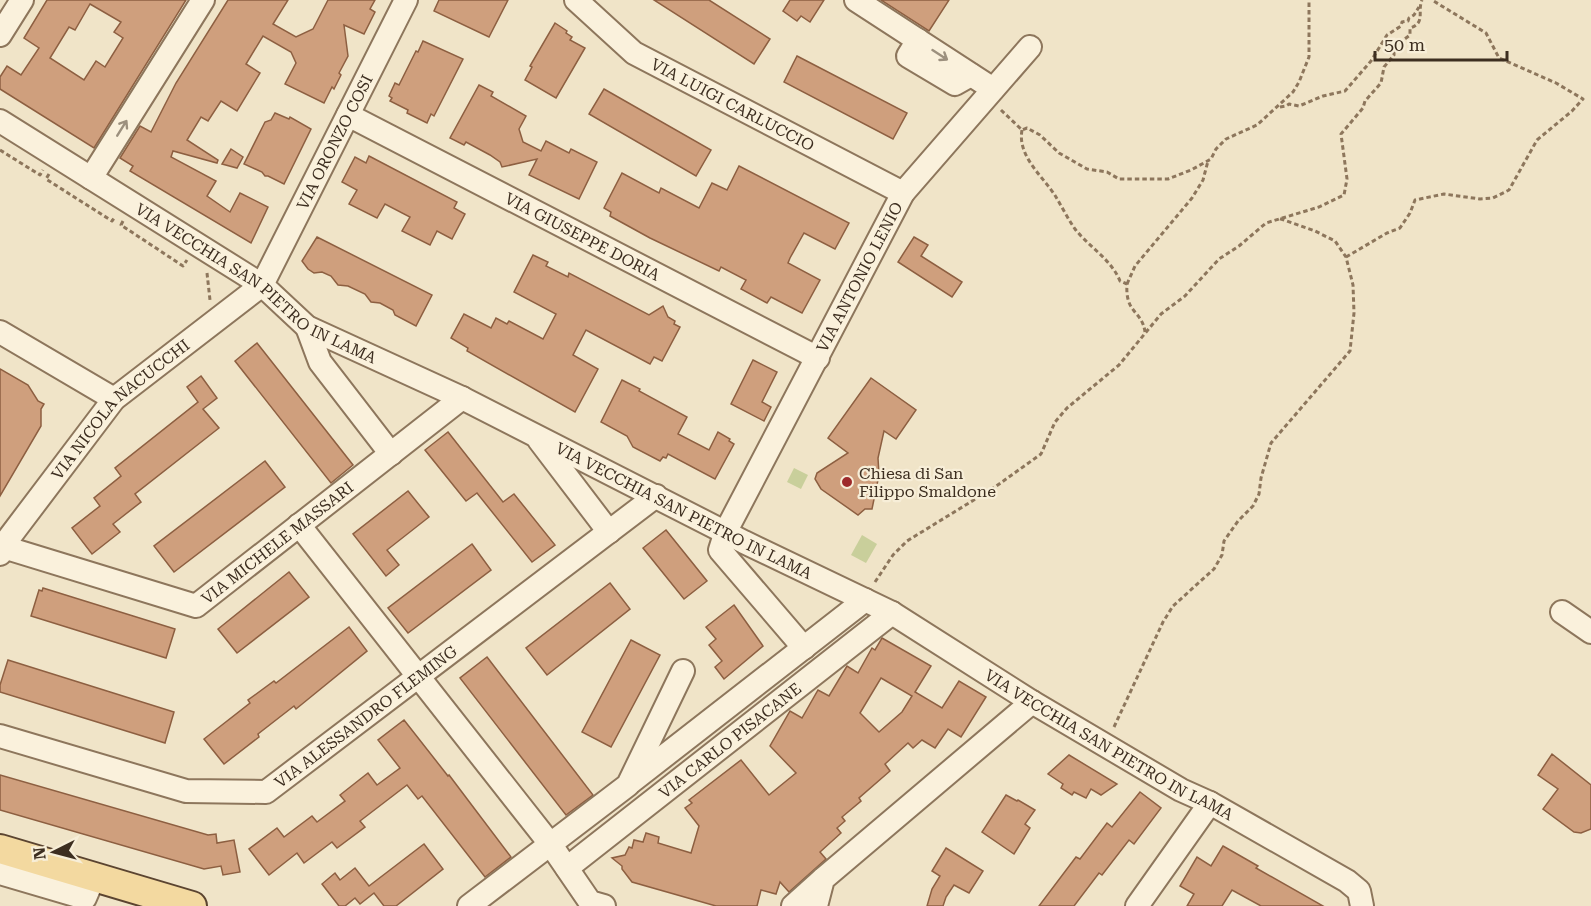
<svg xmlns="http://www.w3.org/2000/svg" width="1591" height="906" viewBox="0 0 1591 906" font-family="'Roboto Serif',serif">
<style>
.green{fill:#c9cf9b}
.building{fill:#cf9f7d;stroke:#8d5f41;stroke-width:1.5;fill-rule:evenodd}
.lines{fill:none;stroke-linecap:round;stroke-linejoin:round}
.minor-casing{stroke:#8d765c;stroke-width:26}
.major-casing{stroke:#5b4430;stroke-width:32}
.path{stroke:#8d765c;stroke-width:3;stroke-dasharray:4.5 3;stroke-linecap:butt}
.minor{stroke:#faf1dc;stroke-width:22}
.major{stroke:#f3d9a0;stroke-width:28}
.oneway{stroke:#9c907e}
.poi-dot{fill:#9e2a2b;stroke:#f7eed8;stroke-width:2}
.labels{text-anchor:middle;stroke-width:4.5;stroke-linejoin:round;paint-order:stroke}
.street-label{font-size:16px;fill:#3d2e20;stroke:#f7eed8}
.poi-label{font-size:16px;fill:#3d2e20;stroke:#f7eed8;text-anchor:start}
</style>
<rect width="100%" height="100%" fill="#f0e4c8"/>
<g class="green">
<polygon points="794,468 808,475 801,489 787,482"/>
<polygon points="862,535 877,544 866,563 851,555"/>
</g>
<g class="building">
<path d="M47,0H186L94,148L0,89V77L7,66L21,75L39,48L24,38ZM90,4L121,22L114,32L123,38L105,67L96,61L84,80L50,58L69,27L75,30Z"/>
<polygon points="228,0 288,0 273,24 296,37 313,29 328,0 375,0 370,9 375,12 364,34 344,25 348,56 339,73 341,75 334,89 332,87 324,103 285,84 296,63 291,52 263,36 246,64 260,73 237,111 221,101 208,121 201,117 187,140 218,160 217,163 173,151 171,157 216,181 207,196 230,212 240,193 268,207 251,243 130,171 133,166 120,158 140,126 151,132 176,83"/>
<polygon points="439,0 508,0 489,37 434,11"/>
<polygon points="654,0 709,0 770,39 754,64"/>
<polygon points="790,0 824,0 810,22 801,16 797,21 783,11"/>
<polygon points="881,0 949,0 929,31"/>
<polygon points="555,23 567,31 566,33 572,37 570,40 585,48 556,98 525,80 532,67 530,66"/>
<polygon points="423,41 463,59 434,116 431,114 427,123 407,113 408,110 390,101 392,98 389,96 395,83 399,85 416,51 418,52"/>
<polygon points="797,56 907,113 893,139 784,82"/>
<polygon points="479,85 493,92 491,96 526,116 519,129 523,142 541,151 546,141 569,153 571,149 597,162 579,199 529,175 537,159 502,167 500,162 490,155 466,142 464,145 450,138"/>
<polygon points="604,89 711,150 696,176 589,114"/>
<polygon points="275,113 289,119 290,117 311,129 284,184 268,176 265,176 262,172 244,164 265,122 271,120"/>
<polygon points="231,149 243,157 237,168 222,164"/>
<polygon points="369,156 457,202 454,208 465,214 452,239 437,231 430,245 402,231 410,217 385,204 377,218 349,204 357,190 342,182 355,157 366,163"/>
<polygon points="739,166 849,223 835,249 804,233 790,258 788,263 820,280 802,313 771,297 767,303 741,289 746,280 721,267 719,271 650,238 610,216 611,212 604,208 622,173 659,193 661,188 699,208 712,183 727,190"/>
<polygon points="317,237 432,295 416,326 395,315 393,310 380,303 371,302 365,294 348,286 338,285 331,276 322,272 314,273 308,269 302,261"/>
<polygon points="914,237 928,245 921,256 962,282 952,297 898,262"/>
<polygon points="533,255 548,262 546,266 568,277 569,273 649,315 663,306 668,317 675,321 674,324 680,327 662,361 654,357 650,364 586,330 573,355 598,369 575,412 467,351 468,348 451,338 464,314 491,328 496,318 507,324 509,321 543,339 556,314 514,292"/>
<polygon points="257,343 353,465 331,483 235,361"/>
<polygon points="753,360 777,372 762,402 771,407 764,421 731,404"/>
<polygon points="0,369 28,385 38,401 44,404 41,409 41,426 0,496"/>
<polygon points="201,376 217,398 203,409 219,428 135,494 141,502 113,524 120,532 92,554 72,528 100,506 94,498 121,476 115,468 198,402 187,387"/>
<polygon points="871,378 916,410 896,439 884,431 878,458 879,475 872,509 865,509 858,515 821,489 815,479 817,473 848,453 828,438"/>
<polygon points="622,380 640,389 639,391 687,417 678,434 709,450 718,432 730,439 729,441 734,444 715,479 668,454 666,458 663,457 660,461 633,447 627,436 601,422"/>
<polygon points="448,432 503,502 514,494 555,545 532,562 477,493 466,501 425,450"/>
<polygon points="265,461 285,487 174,572 154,546"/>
<polygon points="408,491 429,517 387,550 399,565 386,576 353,534"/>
<polygon points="666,530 707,581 684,599 643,548"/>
<polygon points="472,544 491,570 408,633 388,608"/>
<polygon points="289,572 309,597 237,653 218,629"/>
<polygon points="610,583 630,609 547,675 526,648"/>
<polygon points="43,588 175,629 166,658 31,616 39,590 42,591"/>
<polygon points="734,605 763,646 724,679 715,667 722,661 709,645 716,639 706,627"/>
<polygon points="349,627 367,651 296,709 294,706 258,734 259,737 224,764 204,739 250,703 248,700 274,681 276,683"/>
<path d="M882,638L931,666L915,692L942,708L959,681L986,697L961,737L948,729L935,748L922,740L913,748L908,743L885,764L890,771L859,798L861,801L842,817L845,821L837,828L841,833L820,852L826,859L789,892L780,882L776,894L761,890L757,906H716L632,882L622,869V866L612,858L625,855L629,847L632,848L634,840L643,842L646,833L659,837L658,843L691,853L699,826L685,808L692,803L689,800L741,760L769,795L796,773L770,746L790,711L802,718L818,690L829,696L847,666L858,673L872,648L875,650ZM881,678L912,696L902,712L879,732L860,713Z"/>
<polygon points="631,640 660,655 611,747 582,732"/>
<polygon points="487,657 593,795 566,815 460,678"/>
<polygon points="8,660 174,712 165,743 0,692 0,685"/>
<polygon points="404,720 448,776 449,775 511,857 485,877 422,796 418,799 407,785 360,821 365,827 337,848 332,842 304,863 297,853 269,875 249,849 277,828 284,837 312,816 317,822 345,801 340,795 368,773 377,785 400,768 378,740"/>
<polygon points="1552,754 1591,785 1591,829 1581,833 1574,832 1543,809 1558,789 1538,775"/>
<polygon points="1069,755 1117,784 1101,795 1091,789 1086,798 1074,792 1072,795 1061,788 1063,784 1048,774"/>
<polygon points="0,775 208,835 216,834 217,843 234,840 240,872 223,875 221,866 204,869 0,810"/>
<polygon points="1140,792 1161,808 1134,844 1129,840 1102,875 1099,873 1074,906 1039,906 1076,857 1080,859 1107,823 1112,827"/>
<polygon points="1006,795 1017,801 1018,800 1035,810 1025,824 1030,828 1014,854 982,832"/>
<polygon points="424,844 443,869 396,906 384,906 374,893 360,904 355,898 345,906 339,906 322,884 335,873 340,880 355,868 369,886"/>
<polygon points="1223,846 1258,866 1256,868 1323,906 1261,906 1232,890 1222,906 1187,906 1194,894 1180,886 1197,857 1211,866"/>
<polygon points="946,848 983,871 969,893 954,885 946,897 943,906 927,906 932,889 940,876 932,871"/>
</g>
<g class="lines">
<g class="minor-casing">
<g id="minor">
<path id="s1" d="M576,0L634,53L903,193"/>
<polyline points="856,0 993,89"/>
<polyline points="0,35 22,0"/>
<polyline points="918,40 908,56 955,84 971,75"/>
<path id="s2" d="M348,115L818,358"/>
<path id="s3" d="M0,121L262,285L307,327L462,398L744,542L892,613L1032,702L1181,790L1210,803L1347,881L1359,891L1362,906"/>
<polyline points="91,178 203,0"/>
<polyline points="307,327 320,362 391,454"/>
<polyline points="0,332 114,399"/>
<polyline points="539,440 609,532"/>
<polyline points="299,525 551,845 590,902 604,906"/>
<path id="s4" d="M0,546L196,606L462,398"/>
<path id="s5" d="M0,554L2,547L114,399L262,285L406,0"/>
<polyline points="1562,612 1591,632"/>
<path id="s6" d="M804,648L720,550L726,531L903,193L1030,47"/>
<path id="s7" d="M0,736L186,791L266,792L656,496"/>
<polyline points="631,782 865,600"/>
<path id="s8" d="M567,868L892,613"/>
<polyline points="0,873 85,898 94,877"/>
<polyline points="469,906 628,785 683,671"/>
<polyline points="793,906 823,879"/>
<polyline points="816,906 823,879 1032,702"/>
<polyline points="1137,906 1210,803"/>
</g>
</g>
<g class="major-casing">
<polyline id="major" points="0,849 192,906"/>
</g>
<g class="path">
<polyline points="1280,107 1286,106 1289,104 1299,106 1323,96 1345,91 1371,61 1387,35 1401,26 1402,22 1408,21 1409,18 1414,15 1419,7"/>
<polyline points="1001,110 1022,130 1027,128 1040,135 1059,153 1087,169 1107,172 1119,179 1168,179 1191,170 1211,159 1216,149 1226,139 1257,125 1293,92 1299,82 1309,57 1309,0"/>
<path d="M1022,130C1017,157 1044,177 1056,197C1062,207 1068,219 1075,229C1089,247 1111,259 1120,281L1127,284C1125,314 1142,310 1145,332"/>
<polyline points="0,150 40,175 43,170"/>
<polyline points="49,174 46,179 112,221 115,217"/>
<polyline points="123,221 121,225 183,266 187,260"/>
<polyline points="1346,257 1387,233 1400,228 1410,213 1415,200 1444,194 1480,199 1493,198 1509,190 1537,140 1572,111 1583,99 1556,83 1499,58 1486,33 1432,0"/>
<polyline points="207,273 210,300"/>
<polyline points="1127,284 1135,266 1192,198 1203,180 1208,161"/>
<path d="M875,582L893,555L907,541L995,487L1041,454L1055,422L1067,408L1119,365L1161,314L1185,296L1219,259L1239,246L1266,223L1319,207L1344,195L1347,179L1341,134L1363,108L1365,101L1381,83L1384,67L1394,55V47L1410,35V28C1426,23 1417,12 1422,0"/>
<polyline points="1114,727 1163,622 1173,606 1214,569 1222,555 1224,541 1238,521 1253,506 1259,494 1261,478 1271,443 1350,351 1354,313 1353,285 1346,257 1335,241 1315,231 1278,218"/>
</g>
<use href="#minor" class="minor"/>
<use href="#major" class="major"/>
</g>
<defs><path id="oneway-shaft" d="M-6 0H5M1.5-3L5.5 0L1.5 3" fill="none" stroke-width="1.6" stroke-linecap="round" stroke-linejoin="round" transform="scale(1.5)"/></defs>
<g class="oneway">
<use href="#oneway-shaft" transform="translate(940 55) rotate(33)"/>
<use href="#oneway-shaft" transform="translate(122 128) rotate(-58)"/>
</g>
<circle class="poi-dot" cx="847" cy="482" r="6"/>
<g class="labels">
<g class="street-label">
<text dy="6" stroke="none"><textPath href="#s1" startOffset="190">VIA LUIGI CARLUCCIO</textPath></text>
<text dy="6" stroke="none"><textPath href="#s5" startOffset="540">VIA ORONZO COSI</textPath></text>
<text dy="6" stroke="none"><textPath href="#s2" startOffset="264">VIA GIUSEPPE DORIA</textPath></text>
<text dy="6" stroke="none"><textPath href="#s6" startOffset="436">VIA ANTONIO LENIO</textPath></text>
<text dy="6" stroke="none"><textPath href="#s3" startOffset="304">VIA VECCHIA SAN PIETRO IN LAMA</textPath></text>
<text dy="6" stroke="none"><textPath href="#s5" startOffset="190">VIA NICOLA NACUCCHI</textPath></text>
<text dy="6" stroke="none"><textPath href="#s3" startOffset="790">VIA VECCHIA SAN PIETRO IN LAMA</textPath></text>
<text dy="6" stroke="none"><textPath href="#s4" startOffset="308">VIA MICHELE MASSARI</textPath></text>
<text dy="6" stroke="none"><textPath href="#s7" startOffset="399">VIA ALESSANDRO FLEMING</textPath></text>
<text dy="6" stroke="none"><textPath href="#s8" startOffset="207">VIA CARLO PISACANE</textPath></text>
<text dy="6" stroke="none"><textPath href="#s3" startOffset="1276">VIA VECCHIA SAN PIETRO IN LAMA</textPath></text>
</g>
<g class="poi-label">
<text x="859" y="479">Chiesa di San<tspan x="859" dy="18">Filippo Smaldone</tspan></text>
</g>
</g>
<g transform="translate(54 852) rotate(264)" stroke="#f7eed8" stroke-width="4.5" paint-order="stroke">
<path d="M0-4.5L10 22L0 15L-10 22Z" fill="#3d2e20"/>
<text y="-9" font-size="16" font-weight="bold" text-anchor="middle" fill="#3d2e20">N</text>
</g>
<path d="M1375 51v9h132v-9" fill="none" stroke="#3d2e20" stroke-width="3"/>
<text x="1384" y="51" font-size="18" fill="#3d2e20" stroke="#f7eed8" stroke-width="4.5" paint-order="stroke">50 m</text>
</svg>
